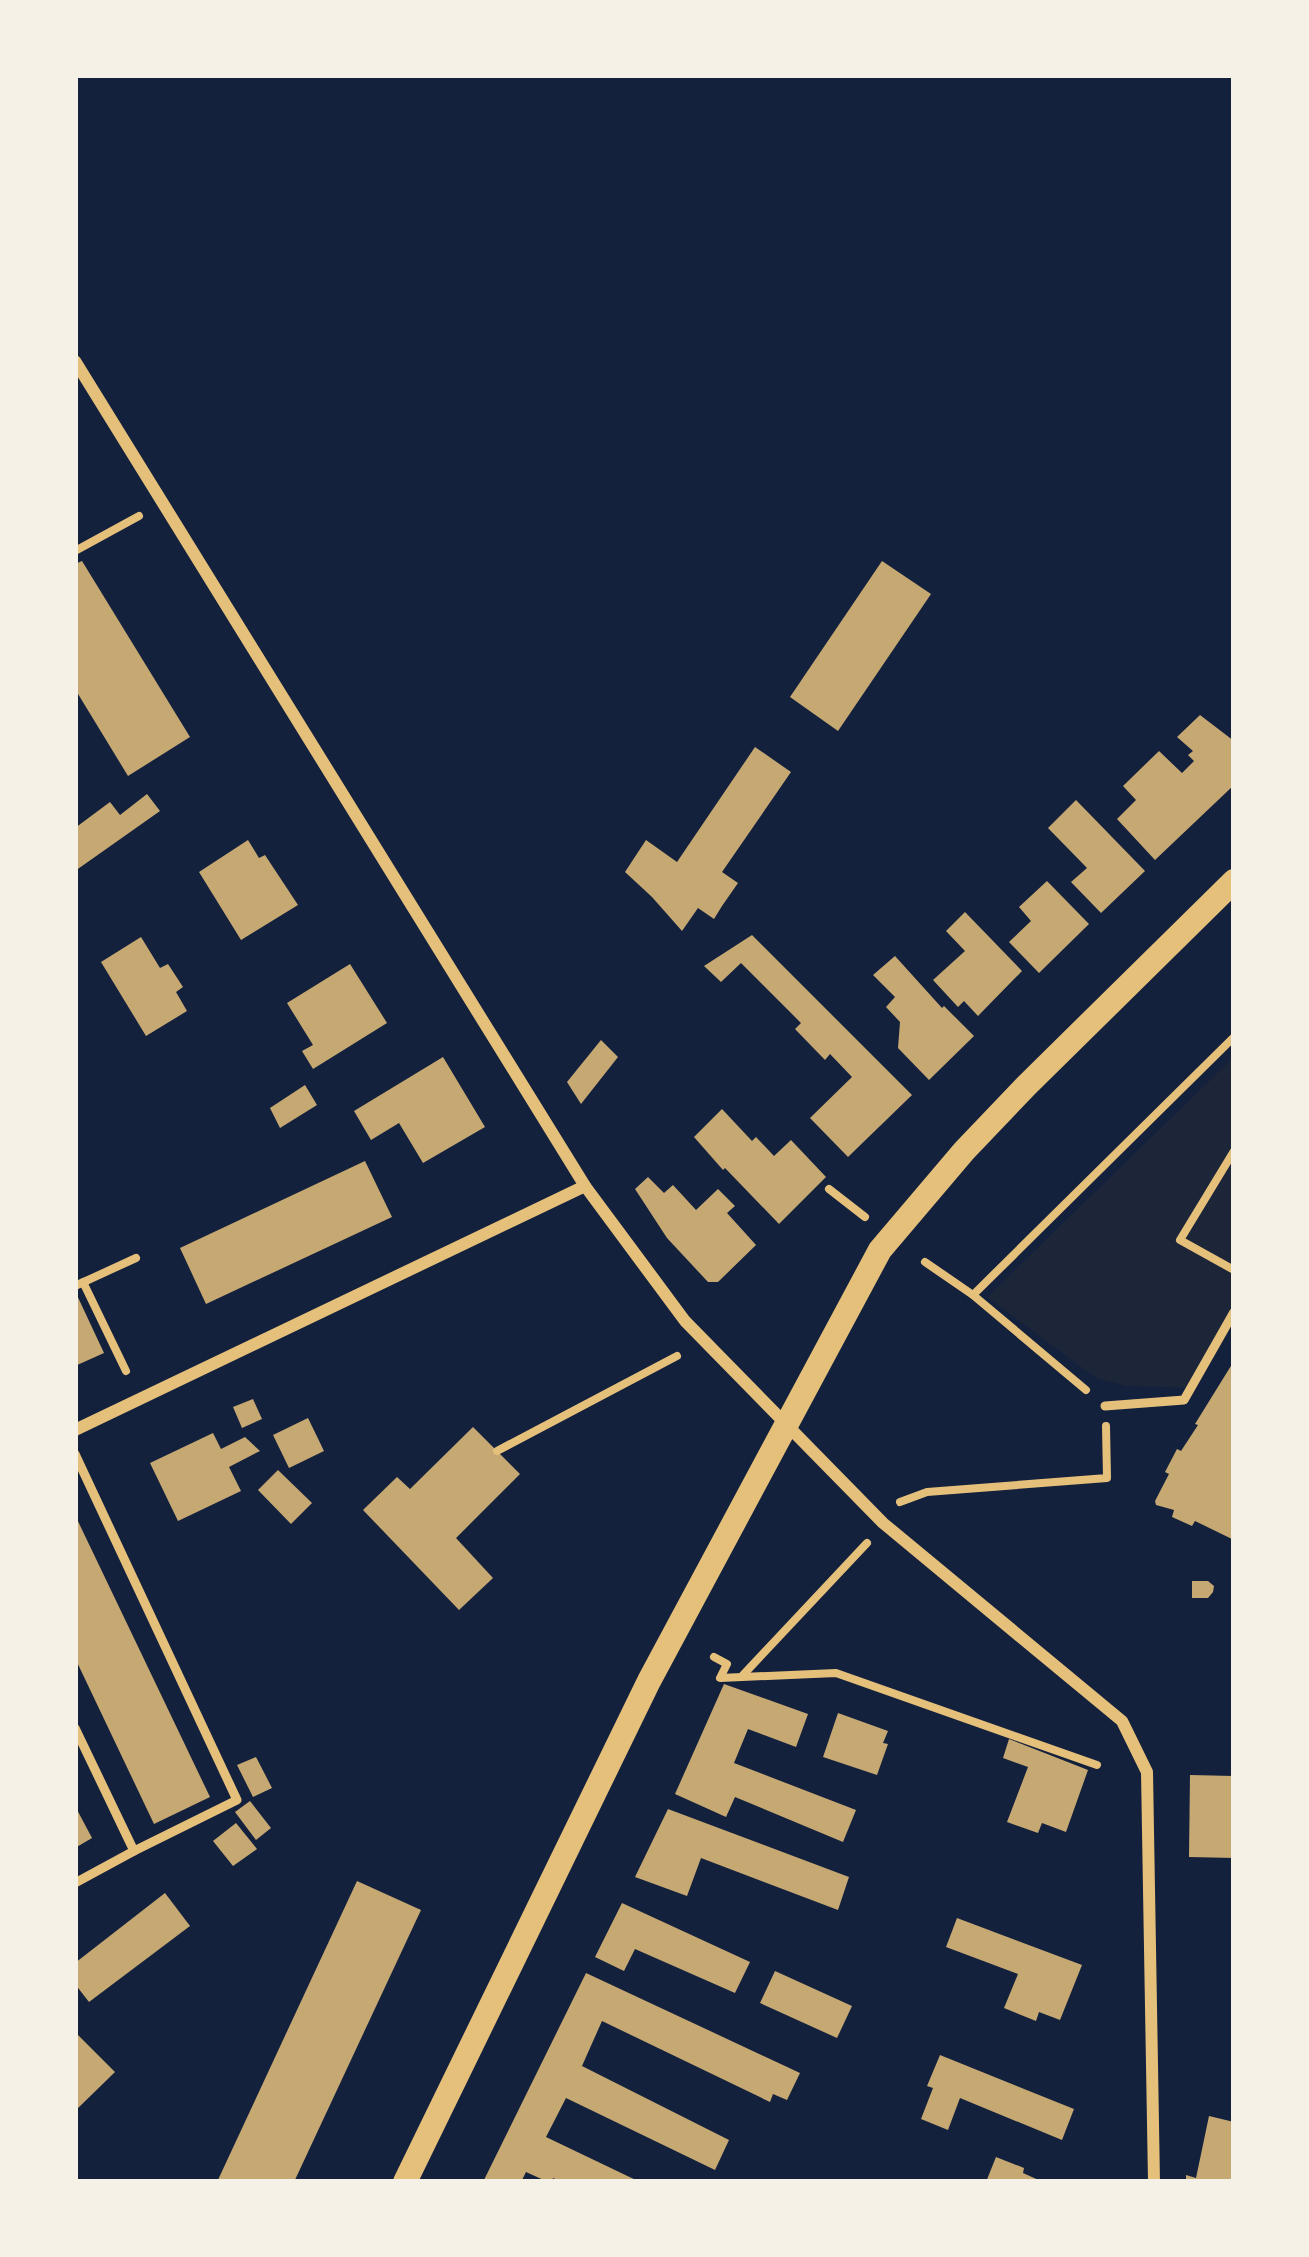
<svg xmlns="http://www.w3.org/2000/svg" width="1309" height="2257" viewBox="0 0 1309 2257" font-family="'Archivo Narrow',sans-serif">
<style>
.green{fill:#1d2539}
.building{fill:#c6a872}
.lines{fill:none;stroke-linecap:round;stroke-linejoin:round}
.path{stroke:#e5c07b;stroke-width:8}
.service{stroke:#e5c07b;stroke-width:9}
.minor{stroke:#e5c07b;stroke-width:12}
.secondary{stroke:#e5c07b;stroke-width:24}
</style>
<rect width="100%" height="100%" fill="#14213d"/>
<polygon class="green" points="1234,1057 1234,1312 1191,1388 1126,1386 1096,1378 987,1297"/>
<g class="building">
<polygon points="82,561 190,737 128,776 75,689 75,564"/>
<polygon points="882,561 931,594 838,731 790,697"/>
<polygon points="1200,715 1234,741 1234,785 1155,860 1117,819 1136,800 1123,786 1159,751 1182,773 1194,761 1188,755 1193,751 1177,737"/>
<polygon points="755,747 791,772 722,872 738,883 722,906 714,919 698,908 682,931 652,897 625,872 646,840 677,862"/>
<polygon points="147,794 160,811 75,871 75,828 110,802 120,815"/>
<polygon points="1076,800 1145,871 1101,913 1071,882 1087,868 1048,828"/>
<polygon points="248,840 259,858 265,855 298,905 241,940 199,872"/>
<polygon points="1047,881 1089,924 1039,973 1009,942 1031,921 1019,907"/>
<polygon points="965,912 1022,971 978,1016 964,1001 958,1007 933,980 965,951 946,931"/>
<polygon points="752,935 912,1095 848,1157 810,1118 852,1077 830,1054 825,1060 795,1029 801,1023 741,963 721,982 704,966"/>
<polygon points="141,937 160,968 168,964 183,987 176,992 187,1011 146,1036 101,962"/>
<polygon points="895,956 942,1008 944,1006 974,1036 929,1080 898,1048 900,1022 886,1007 895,997 873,975"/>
<polygon points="350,964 387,1023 313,1069 302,1051 313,1045 287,1003"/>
<polygon points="601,1040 618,1057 581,1104 567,1082"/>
<polygon points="443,1057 485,1127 423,1163 399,1123 371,1140 354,1111"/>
<polygon points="305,1085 317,1105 280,1128 270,1108"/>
<polygon points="722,1109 752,1141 756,1137 774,1156 791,1140 826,1177 779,1224 725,1168 723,1170 694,1137"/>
<polygon points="365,1161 392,1217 206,1304 180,1248"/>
<polygon points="648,1177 664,1193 673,1185 696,1210 718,1189 735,1206 727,1213 756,1245 718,1282 708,1282 667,1238 635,1189"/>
<polygon points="75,1291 104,1353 75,1366"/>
<polygon points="1234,1361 1234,1540 1195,1521 1192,1526 1172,1517 1174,1510 1156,1505 1155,1501 1169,1474 1165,1472 1177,1449 1181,1451 1198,1425 1195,1424"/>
<polygon points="253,1399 262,1419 242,1428 233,1407"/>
<polygon points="308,1418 324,1451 289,1468 273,1435"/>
<polygon points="473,1427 520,1474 456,1538 493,1578 459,1610 363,1510 397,1477 410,1489"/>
<polygon points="213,1433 221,1449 245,1437 260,1451 229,1467 241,1491 178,1521 150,1463"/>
<polygon points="278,1470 312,1503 291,1524 258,1490"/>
<polygon points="75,1515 210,1797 154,1824 75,1658"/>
<polygon points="1192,1581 1208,1581 1214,1586 1213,1592 1208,1598 1192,1598"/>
<polygon points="724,1684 808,1714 796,1747 748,1729 734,1763 856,1810 843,1842 735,1797 726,1817 675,1794"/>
<polygon points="838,1713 888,1731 883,1743 888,1744 877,1775 823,1757"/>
<polygon points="1009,1739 1088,1770 1066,1832 1042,1823 1038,1833 1007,1822 1028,1767 1003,1758"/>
<polygon points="256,1757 272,1788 253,1797 237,1765"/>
<polygon points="1190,1775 1234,1776 1234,1858 1189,1857"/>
<polygon points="250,1801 271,1828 256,1840 235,1812"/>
<polygon points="75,1806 92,1838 75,1848"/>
<polygon points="668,1809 849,1877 838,1910 701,1858 687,1896 635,1877"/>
<polygon points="236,1823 257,1849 233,1866 213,1841"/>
<polygon points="357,1881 421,1910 294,2182 217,2182"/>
<polygon points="165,1893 190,1926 89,2002 75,1984 75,1963"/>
<polygon points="622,1903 750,1962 735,1993 635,1949 624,1971 595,1957"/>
<polygon points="957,1918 1082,1965 1060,2020 1039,2012 1036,2021 1004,2008 1018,1974 946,1947"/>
<polygon points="775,1971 852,2006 837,2038 760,2003"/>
<polygon points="586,1973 800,2073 787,2100 773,2094 770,2102 602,2021 582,2066 729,2140 715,2170 566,2098 546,2137 640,2182 561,2182 553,2178 552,2182 548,2182 526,2172 521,2182 483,2182"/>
<polygon points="75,2032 115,2072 75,2111"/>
<polygon points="940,2055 1074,2109 1062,2140 960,2098 948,2130 921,2119 933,2088 927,2086"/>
<polygon points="1209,2116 1234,2122 1234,2182 1186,2182 1186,2175 1196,2178"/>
<polygon points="996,2157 1024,2168 1023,2173 1043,2182 986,2182"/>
</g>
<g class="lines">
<g class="path">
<polyline points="75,551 139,516"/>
<polyline points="1234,1151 1180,1240 1234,1270"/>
<polyline points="829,1189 865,1217"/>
<polyline points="925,1262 973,1295 1086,1390"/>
<polyline points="83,1282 126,1371"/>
<polyline points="75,1286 136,1258"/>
<polyline points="973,1295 1234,1037"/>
<polyline points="497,1451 677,1356"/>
<polyline points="900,1502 927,1492 1107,1478 1106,1426"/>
<polyline points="714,1657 727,1664 720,1678 836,1673 1097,1765"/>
<polyline points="743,1675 867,1543"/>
</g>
<g class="service">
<polyline points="1105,1406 1184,1400 1234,1312"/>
<polyline points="75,1454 237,1800 134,1851"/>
<polyline points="75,1728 134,1851 75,1883"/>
</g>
<g class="minor">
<polyline points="75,361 585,1186 685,1321 883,1523 1122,1721 1147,1772 1154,2182"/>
<polyline points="75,1430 585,1186"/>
</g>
<polyline class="secondary" points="405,2182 649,1681 880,1250 964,1151 1026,1086 1234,881"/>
</g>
<rect width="1309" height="2257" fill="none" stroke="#f6f1e7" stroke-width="156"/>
</svg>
